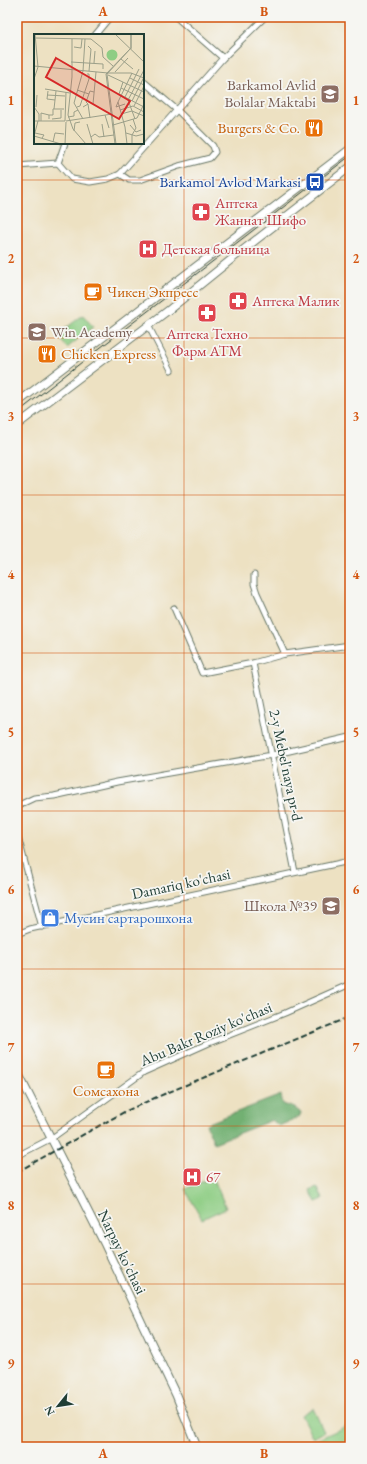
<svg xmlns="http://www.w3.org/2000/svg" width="367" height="1464" viewBox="0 0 367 1464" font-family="'EB Garamond',serif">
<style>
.green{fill:#8ecd84;stroke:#56855c}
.forest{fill:#72b072;stroke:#487653}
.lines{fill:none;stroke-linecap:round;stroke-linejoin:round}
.street-casing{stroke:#677666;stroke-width:7}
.secondary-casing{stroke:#677666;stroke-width:9}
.street{stroke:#fff;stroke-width:5}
.secondary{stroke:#fff;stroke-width:7}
.tram{stroke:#1f3d34;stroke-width:1}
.rail{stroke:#1f3d34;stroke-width:2;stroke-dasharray:6 3;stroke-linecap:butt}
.grid{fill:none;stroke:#d45610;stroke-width:1;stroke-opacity:0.55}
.labels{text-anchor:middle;stroke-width:3.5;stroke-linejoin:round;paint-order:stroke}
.education-label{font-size:15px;fill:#785e54;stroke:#f6f6f2;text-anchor:end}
.food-label{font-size:15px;fill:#c56008;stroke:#f6f6f2;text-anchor:start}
.transit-label{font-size:15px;fill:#164399;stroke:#f6f6f2;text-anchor:end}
.health-label{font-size:15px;fill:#be3a42;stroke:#f6f6f2;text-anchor:start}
.street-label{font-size:15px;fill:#1f3d34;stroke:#f6f6f2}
.shop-label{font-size:15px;fill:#366cbe;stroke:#f6f6f2;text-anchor:start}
.inset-road{fill:none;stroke:#9b9f89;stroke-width:1}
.view{fill:#d62828;fill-opacity:0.15;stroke:#d62828;stroke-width:2}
.inset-edge{fill:none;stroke:#1f3d34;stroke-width:2}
.neatline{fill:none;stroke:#d45610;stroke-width:1.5}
.grid-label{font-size:13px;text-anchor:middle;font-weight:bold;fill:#d45610}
</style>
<rect width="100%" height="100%" fill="#f6f6f2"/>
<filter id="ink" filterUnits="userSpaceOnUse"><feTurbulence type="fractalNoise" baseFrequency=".025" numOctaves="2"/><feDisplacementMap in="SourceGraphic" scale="8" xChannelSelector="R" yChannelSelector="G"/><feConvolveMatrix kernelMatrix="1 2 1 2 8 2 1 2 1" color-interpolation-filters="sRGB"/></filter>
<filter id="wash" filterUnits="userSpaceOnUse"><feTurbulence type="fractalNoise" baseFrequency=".012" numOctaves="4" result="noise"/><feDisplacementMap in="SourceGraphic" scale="16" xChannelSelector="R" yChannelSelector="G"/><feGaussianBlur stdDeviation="0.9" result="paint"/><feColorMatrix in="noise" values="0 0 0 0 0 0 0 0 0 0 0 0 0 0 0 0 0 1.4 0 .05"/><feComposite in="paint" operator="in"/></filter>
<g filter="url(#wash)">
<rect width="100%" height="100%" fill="#ede1c2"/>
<g class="green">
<polygon points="83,315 93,327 67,348 57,335"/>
<polygon points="213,1177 226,1208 202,1219 185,1189"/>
<polygon points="317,1187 323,1199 316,1202 310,1190"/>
<polygon points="313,1408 324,1432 313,1438 301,1415"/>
<path d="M350,1423V1439L338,1444L334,1447H318L315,1441C327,1434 339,1431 350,1423Z"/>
</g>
<polygon class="forest" points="281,1095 283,1104 295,1108 301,1113 299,1117 279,1126 272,1120 214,1143 206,1124"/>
</g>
<g filter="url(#ink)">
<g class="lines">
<g class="street-casing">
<g id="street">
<polyline points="176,17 223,58"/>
<polyline points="95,35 110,17"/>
<polyline points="58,163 72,179 90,182 108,179 120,174 223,58 265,17"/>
<polyline points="58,163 65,143"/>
<polyline points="17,166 58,163"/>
<polyline points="120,174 129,180 140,180 179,166 210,158 215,152 213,146 177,110 143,81"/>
<polyline points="148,325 171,370"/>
<polyline points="254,575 254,584 257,593 285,654"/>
<polyline points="174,608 202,673 253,663 285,654 350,645"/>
<polyline points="253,663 295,872"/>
<polyline points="17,806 34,798 54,796 117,782 272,755 350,737"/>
<polyline points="17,833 42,927"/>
<polyline points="17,934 30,929 350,861"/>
<polyline points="17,1156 52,1138 144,1072 209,1043 285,1013 350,984"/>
</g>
</g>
<g class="secondary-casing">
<g id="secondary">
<polyline points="17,403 350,149"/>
<polyline points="17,425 170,309 243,250 350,167"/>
<polyline points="17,1071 105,1245 176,1395 197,1447"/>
</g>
</g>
<use href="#street" class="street"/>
<use href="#secondary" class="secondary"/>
<polyline class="tram" points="17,413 96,351 350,156"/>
<polyline class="rail" points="17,1172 88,1132 126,1111 157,1097 350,1017"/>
</g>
</g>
<path class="grid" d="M184,17V1447M17,180H350M17,338H350M17,495H350M17,653H350M17,811H350M17,969H350M17,1126H350M17,1284H350"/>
<defs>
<g id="school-square" transform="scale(1)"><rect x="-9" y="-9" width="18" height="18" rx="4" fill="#8d6e63" stroke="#f6f6f2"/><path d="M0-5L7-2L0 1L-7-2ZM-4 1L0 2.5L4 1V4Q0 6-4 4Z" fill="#fff"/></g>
<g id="restaurant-square" transform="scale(1)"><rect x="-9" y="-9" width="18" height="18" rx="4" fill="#e8710a" stroke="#f6f6f2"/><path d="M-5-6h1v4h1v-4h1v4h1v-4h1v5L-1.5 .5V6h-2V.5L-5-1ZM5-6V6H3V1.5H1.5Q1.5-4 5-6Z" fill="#fff"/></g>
<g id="bus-square" transform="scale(1)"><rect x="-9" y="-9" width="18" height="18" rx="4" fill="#1a4fb4" stroke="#f6f6f2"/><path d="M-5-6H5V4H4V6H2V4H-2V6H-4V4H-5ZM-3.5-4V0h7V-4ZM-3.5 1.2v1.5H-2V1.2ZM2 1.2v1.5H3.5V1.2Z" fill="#fff"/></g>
<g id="pharmacy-square" transform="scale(1)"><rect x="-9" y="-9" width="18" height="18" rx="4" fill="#e0444e" stroke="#f6f6f2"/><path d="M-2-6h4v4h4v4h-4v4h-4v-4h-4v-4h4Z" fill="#fff"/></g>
<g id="hospital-square" transform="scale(1)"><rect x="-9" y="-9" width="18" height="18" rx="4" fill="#e0444e" stroke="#f6f6f2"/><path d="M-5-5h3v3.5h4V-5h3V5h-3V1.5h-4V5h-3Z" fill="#fff"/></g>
<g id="cafe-square" transform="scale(1)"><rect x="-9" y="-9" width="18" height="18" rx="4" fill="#e8710a" stroke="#f6f6f2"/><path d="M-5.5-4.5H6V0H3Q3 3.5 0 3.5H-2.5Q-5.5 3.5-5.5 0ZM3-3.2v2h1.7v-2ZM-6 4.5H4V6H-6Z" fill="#fff"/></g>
<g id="shop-square" transform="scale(1)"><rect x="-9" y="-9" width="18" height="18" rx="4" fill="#3f7fe0" stroke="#f6f6f2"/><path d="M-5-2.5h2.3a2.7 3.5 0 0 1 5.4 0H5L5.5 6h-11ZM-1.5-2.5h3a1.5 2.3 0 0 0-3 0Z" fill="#fff"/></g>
</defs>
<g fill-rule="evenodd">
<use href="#school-square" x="330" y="94"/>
<use href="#restaurant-square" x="314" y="128"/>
<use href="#bus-square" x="315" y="182"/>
<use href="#pharmacy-square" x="201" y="212"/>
<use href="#hospital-square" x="148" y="249"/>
<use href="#cafe-square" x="93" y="292"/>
<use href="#pharmacy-square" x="238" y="301"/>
<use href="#pharmacy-square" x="207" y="313"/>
<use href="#school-square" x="37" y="332"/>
<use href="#restaurant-square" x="47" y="354"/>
<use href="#school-square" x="331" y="906"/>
<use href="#shop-square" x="50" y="918"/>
<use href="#cafe-square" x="106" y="1070"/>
<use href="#hospital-square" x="192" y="1177"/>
</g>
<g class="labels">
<g class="education-label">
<text x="316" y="90">Barkamol Avlid<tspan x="316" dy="17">Bolalar Maktabi</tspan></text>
<text x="51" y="337" text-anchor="start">Win Academy</text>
<text x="317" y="911">Школа №39</text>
</g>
<g class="food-label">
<text x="300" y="133" text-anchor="end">Burgers &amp; Co.</text>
<text x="107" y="297">Чикен Экпресс</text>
<text x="61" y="359">Chicken Express</text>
<text x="106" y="1096" text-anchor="middle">Сомсахона</text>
</g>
<g class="transit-label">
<text x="301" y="187">Barkamol Avlod Markasi</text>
</g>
<g class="health-label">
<text x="215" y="208">Аптека<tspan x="215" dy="17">Жаннат Шифо</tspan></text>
<text x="162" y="254">Детская больница</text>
<text x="252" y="306">Аптека Малик</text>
<text x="207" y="339" text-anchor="middle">Аптека Техно<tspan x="207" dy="17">Фарм АТМ</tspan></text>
<text x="206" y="1182">67</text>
</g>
<g class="street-label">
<text transform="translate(286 765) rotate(78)" y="5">2-y Mebel'naya pr-d</text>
<text transform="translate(181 884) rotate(-12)" y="5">Damariq ko'chasi</text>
<text transform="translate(206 1034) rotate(-23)" y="5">Abu Bakr Roziy ko'chasi</text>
<text transform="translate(122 1252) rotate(64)" y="5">Narpay ko'chasi</text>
</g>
<g class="shop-label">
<text x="64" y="923">Мусин сартарошхона</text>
</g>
</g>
<g transform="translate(34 34)">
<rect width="110" height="110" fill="#ede1c2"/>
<path d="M72.5 21a5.5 5.5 0 1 1 11 0a5.5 5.5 0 1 1-11 0Z" fill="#8ecd84"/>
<path class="inset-road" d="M1,0L4,33M81,0L110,28M1,4L57,5L68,14L69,23L79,32M38,5V43L34,81L39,95L52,110M54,12L57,15L55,37M40,13L47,14L48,5M97,15V0M87,25L99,35M37,28L69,30V35M60,29L61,17M0,32L74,39M49,37L51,5M81,38L94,24M74,39H97L110,44M74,41L110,58M96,44L110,51M0,45L4,33M89,48L85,60L110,73M87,54L110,65M11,55L36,59M43,56L55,60M14,57L13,65L21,66M13,61L31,62M91,63L105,35M98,67L110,43M84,68L82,73L91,70M54,70L56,84M59,70L62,38M100,72L110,52M0,73L5,80V87M2,73L3,61M43,73L46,72L55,45V40H53M49,73L54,70L52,68L56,57L60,58M20,75L22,57M86,76L99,72L110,78M87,80L98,77L110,82M71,81L75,94M34,83L40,82V78L44,76M103,84L110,70M15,85V81H19V75H30M18,85L27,84V76M49,85L40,69L49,37M101,85L94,66L110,36M0,87H31M7,87V79L15,81M31,87L32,58M32,87L78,80M53,90L59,110M68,90L70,103M79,91L103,84M96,91L102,98L107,96M40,97L41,89L46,88M1,99L10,101L8,104M92,99L102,102L110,100M0,102L27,110M0,102L4,87M57,103L61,100L65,103L80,101M19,108L21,99L30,100M31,110L32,88M81,110L72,40L96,15M82,110L73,40L97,14V0M93,110L91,93L84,68L98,39M98,110V101L102,94L99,85"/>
<path class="view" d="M22,24L96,67L85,85L12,43Z"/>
<rect width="110" height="110" class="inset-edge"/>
</g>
<rect width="367" height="1464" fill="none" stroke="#f6f6f2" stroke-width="44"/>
<g transform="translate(58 1406) rotate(240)" stroke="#f6f6f2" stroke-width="3" paint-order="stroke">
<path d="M0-3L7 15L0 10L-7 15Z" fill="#1f3d34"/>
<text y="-6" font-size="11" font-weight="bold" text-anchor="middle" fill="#1f3d34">N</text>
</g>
<rect x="22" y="22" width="323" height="1420" class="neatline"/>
<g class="grid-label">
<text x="103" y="16">A</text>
<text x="264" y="16">B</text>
<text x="11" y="105">1</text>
<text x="356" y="105">1</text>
<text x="11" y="263">2</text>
<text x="356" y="263">2</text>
<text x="11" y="421">3</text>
<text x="356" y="421">3</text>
<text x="11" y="579">4</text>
<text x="356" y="579">4</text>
<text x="11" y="737">5</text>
<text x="356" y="737">5</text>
<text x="11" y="894">6</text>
<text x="356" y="894">6</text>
<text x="11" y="1052">7</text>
<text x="356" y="1052">7</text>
<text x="11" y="1210">8</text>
<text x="356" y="1210">8</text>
<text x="11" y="1368">9</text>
<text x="356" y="1368">9</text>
<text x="103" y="1458">A</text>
<text x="264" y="1458">B</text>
</g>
</svg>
